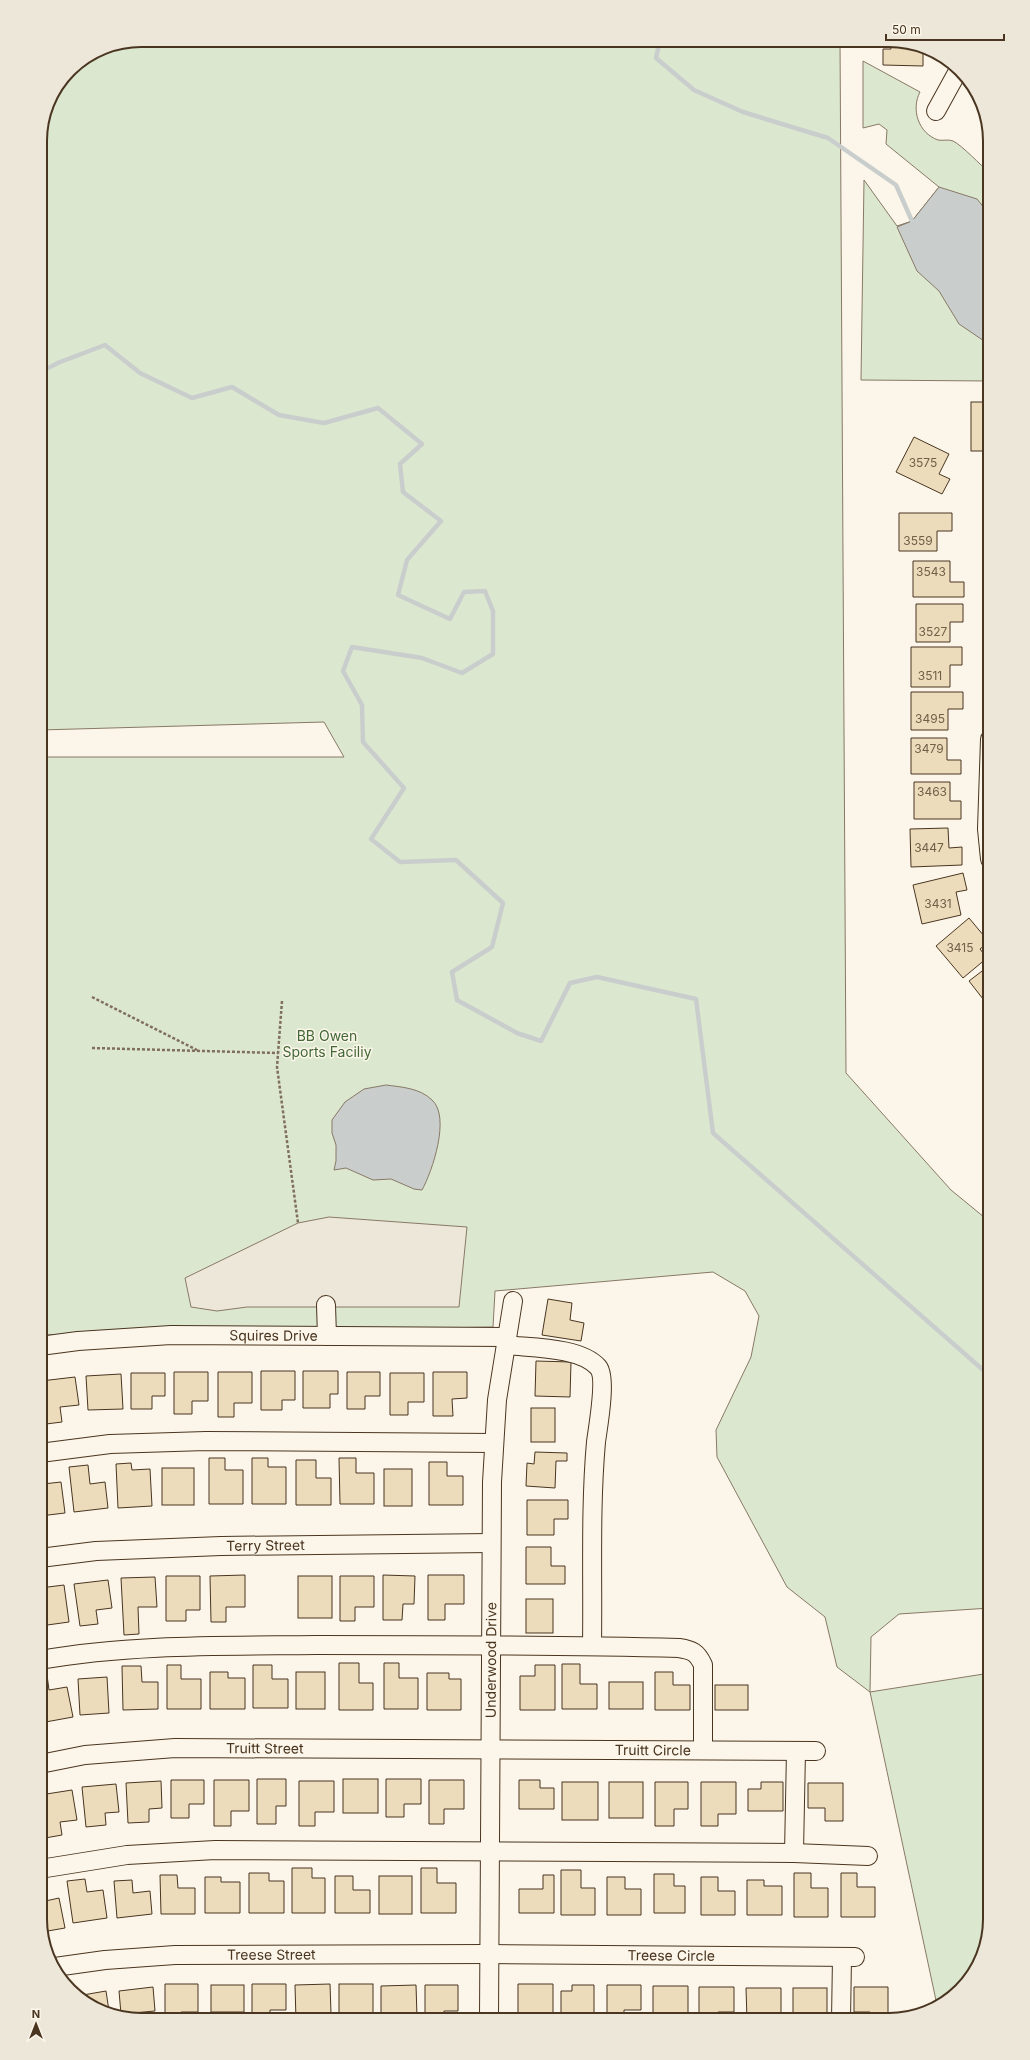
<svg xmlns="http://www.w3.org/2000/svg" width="1030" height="2060" viewBox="0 0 1030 2060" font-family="Inter,sans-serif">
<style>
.green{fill:#dce7d0;stroke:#887966}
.parking{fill:#ede7d9;stroke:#887966}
.water{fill:#c9cecd;stroke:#887966}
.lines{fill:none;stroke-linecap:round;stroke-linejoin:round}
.stream{stroke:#c9cecd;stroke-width:4.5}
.building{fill:#ecdcbc;stroke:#4a3520}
.minor-casing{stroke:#4a3520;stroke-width:20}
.path{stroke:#7f6f5c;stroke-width:2.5;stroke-dasharray:3 2;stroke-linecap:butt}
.minor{stroke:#fbf6e9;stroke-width:18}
.labels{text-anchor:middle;stroke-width:3;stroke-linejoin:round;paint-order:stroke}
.number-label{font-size:12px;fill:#725f47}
.park-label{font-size:14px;fill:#436837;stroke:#fbf6e9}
.street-label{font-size:14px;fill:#4a3520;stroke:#fbf6e9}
.rim{fill:none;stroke:#4a3520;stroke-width:2}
</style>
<rect width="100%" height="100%" fill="#fbf6e9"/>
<g class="green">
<polygon points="141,40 840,40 846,1073 951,1190 990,1222 990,1608 899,1614 871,1637 870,1692 990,1673 990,1920 973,1975 937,2005 870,1692 837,1667 825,1617 787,1587 717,1457 716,1430 751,1357 759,1316 745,1291 713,1272 495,1291 493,1327 40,1335 40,757 344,757 324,722 40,730 40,134 50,96 70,69 102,48"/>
<path d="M863,61L920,92C911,109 918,133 938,140C943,141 949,139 953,141C963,146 980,165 990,173V381L861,380L864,180L897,226L912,221L939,187L886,144L887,130L879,124L863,128Z"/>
</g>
<polygon class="parking" points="329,1217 467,1227 459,1307 247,1307 217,1311 191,1307 185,1278 298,1223"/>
<g class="water">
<polygon points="939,187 977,199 990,215 990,345 959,324 939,291 917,271 897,227 912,221"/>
<path d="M386,1085C401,1087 420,1088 432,1100C451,1117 432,1172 422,1190L414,1189L391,1179L373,1180L346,1168L334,1170L336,1161V1145L332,1133V1120L345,1102L364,1089Z"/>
</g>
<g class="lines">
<g class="stream">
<polyline points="660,40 656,58 694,90 743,112 828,138 896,185 912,221 916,225"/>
<polyline points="40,372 60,362 105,345 140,373 192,398 232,387 279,415 324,423 378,408 422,444 400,464 403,492 441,521 407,560 398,595 450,619 464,592 485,591 493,611 493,654 462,673 422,658 352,647 343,671 362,705 363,742 404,788 371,839 400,862 456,860 503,903 492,947 452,972 457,1000 517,1033 541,1041 570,983 597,977 696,999 713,1133 990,1376"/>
</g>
</g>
<g class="building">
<polygon points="891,40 896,40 923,50 923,66 883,65 883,49 891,49"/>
<rect x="971" y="402" width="19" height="49"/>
<polygon points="914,437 949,454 939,474 950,479 942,494 896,472"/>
<polygon points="899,513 952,513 952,531 937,531 937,551 899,551"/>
<polygon points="913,561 950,561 950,582 964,582 964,597 913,597"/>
<polygon points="916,604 963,604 963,622 950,622 950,642 916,642"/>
<polygon points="911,647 962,647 962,665 950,665 950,687 911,687"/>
<polygon points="911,692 963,692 963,709 948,709 948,730 911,730"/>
<polygon points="911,738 947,738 947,760 961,760 961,774 911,774"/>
<polygon points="914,782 950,782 950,801 961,801 961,819 914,819"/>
<polygon points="948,828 949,848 962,847 962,865 911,867 910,829"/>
<polygon points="963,873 967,890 956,892 961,915 922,924 913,885"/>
<polygon points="969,918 989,942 980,949 987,958 963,978 936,946"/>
<polygon points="990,965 990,1008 969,981"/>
<polygon points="548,1299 572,1303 570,1320 584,1323 581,1341 542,1335"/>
<polygon points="536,1361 571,1362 570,1397 535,1396"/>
<polygon points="261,1371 295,1371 295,1400 282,1400 282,1410 261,1410"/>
<polygon points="303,1371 338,1371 338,1394 330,1394 330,1408 303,1408"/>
<polygon points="174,1372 208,1372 208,1401 192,1401 192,1414 174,1414"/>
<polygon points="218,1372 252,1372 252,1403 234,1403 234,1417 218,1417"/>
<polygon points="347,1372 380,1372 380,1396 365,1396 365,1409 347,1409"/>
<polygon points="433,1372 467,1372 467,1398 452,1399 453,1416 433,1416"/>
<polygon points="131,1373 165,1373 165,1396 152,1396 152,1409 131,1409"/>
<polygon points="390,1373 424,1373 424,1402 408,1402 408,1415 390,1415"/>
<polygon points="121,1374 123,1409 88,1410 86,1376"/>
<polygon points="75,1377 79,1405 60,1407 62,1422 46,1424 41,1381"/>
<rect x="531" y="1408" width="24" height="34"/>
<polygon points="535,1452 567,1453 567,1461 556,1461 555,1488 526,1486 527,1463 534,1464"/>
<polygon points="209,1458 225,1458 225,1470 243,1470 243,1504 209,1504"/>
<polygon points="252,1458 268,1458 268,1467 286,1467 286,1504 252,1504"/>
<polygon points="339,1458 356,1458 356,1473 374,1473 374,1504 340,1504"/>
<polygon points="296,1460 316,1460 316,1478 331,1478 331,1505 296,1505"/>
<polygon points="429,1462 447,1462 447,1476 463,1476 463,1505 429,1505"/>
<polygon points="131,1463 132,1470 150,1469 152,1506 118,1508 116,1464"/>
<polygon points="88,1465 90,1484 105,1482 108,1508 74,1512 69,1467"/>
<rect x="162" y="1468" width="32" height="37"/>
<rect x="384" y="1469" width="28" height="37"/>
<polygon points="40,1472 43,1484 61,1482 65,1513 40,1516"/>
<polygon points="527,1500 568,1500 568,1519 554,1519 554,1535 527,1535"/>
<polygon points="526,1547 551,1547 551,1566 565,1566 565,1584 526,1584"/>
<polygon points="245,1575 245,1607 226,1607 226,1622 211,1622 210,1576"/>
<polygon points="383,1575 415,1576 414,1604 403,1604 402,1620 383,1620"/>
<polygon points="428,1575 464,1575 464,1604 445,1604 445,1620 428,1620"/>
<polygon points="166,1576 200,1576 200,1610 186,1610 186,1621 166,1621"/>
<rect x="298" y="1576" width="34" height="42"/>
<polygon points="340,1576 374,1576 374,1607 355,1607 355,1621 340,1621"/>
<polygon points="155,1577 157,1607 138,1607 139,1634 124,1635 121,1578"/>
<polygon points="108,1580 112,1608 96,1610 98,1624 80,1626 74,1584"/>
<polygon points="64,1585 69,1622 40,1626 40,1588"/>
<rect x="526" y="1599" width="27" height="34"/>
<polygon points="339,1663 359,1663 359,1683 373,1683 373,1710 339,1710"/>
<polygon points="384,1663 399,1663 399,1678 418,1678 418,1709 384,1709"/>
<polygon points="562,1664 580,1664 580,1684 597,1684 597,1709 562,1709"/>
<polygon points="167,1665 181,1665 181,1679 201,1679 201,1709 167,1709"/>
<polygon points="253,1665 272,1665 272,1679 288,1679 288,1708 253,1708"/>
<polygon points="535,1665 555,1665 555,1710 520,1710 520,1676 535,1676"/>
<polygon points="122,1666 141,1666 142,1682 158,1682 158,1709 123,1710"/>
<polygon points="210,1672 228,1672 228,1678 245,1678 245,1709 210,1709"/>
<rect x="296" y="1672" width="29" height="37"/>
<polygon points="655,1672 673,1672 673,1685 690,1685 690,1710 655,1710"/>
<polygon points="427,1673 449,1673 449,1679 461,1679 461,1710 427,1710"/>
<polygon points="47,1675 49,1690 67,1687 73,1717 40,1723 40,1676"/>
<polygon points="107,1677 109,1713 80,1715 78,1679"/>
<rect x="609" y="1682" width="34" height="27"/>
<rect x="715" y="1685" width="33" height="25"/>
<polygon points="257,1779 286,1779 286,1806 276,1806 276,1824 257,1824"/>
<rect x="343" y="1779" width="35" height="34"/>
<polygon points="386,1779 421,1779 421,1804 404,1804 404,1817 386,1817"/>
<polygon points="171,1780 204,1780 204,1804 189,1804 189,1818 171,1818"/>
<polygon points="214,1780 249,1780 249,1811 231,1811 231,1826 214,1826"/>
<polygon points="429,1780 464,1780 464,1809 444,1809 444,1824 429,1824"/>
<polygon points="519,1780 540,1780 540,1788 554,1788 554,1809 519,1809"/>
<polygon points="161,1781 162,1808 149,1809 149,1822 128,1823 126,1783"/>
<polygon points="299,1781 334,1781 334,1812 315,1812 315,1826 299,1826"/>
<rect x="562" y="1782" width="36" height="38"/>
<rect x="609" y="1782" width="34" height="36"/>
<polygon points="655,1782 688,1782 688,1809 674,1809 674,1826 655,1826"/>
<polygon points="701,1782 736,1782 736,1814 718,1814 718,1826 701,1826"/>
<polygon points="761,1782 783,1782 783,1811 748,1811 748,1789 761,1789"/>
<polygon points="808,1783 843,1783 843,1821 825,1821 825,1808 808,1808"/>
<polygon points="116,1784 119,1812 105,1813 106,1825 86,1827 82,1787"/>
<polygon points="72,1790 77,1820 60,1822 62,1835 45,1838 40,1795"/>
<polygon points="292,1868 312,1868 312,1878 325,1878 325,1913 292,1913"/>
<polygon points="421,1868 437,1868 437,1883 456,1883 456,1913 421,1913"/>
<polygon points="561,1870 581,1870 581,1888 595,1888 595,1915 561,1915"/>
<polygon points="249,1873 269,1873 269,1881 284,1881 284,1913 249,1913"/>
<polygon points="794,1873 811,1873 811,1888 828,1888 828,1917 794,1917"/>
<polygon points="841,1873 857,1873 857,1887 875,1887 875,1917 841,1917"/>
<polygon points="654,1874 674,1874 674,1886 685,1886 685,1913 654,1913"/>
<polygon points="160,1875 177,1875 178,1888 195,1888 195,1914 161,1914"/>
<polygon points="543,1875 554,1875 554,1913 519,1913 519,1889 543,1889"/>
<polygon points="335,1876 353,1876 353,1890 370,1890 370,1913 335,1913"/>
<rect x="379" y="1876" width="33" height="38"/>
<polygon points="205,1877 221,1877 221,1882 240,1882 240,1913 205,1913"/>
<polygon points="607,1877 625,1877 625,1889 641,1889 641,1915 607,1915"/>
<polygon points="701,1877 718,1877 718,1891 735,1891 735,1915 701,1915"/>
<polygon points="85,1879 87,1892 103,1890 107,1918 73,1923 67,1881"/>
<polygon points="132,1880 133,1893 150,1891 152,1914 117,1918 114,1881"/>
<polygon points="747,1880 764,1880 764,1886 782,1886 782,1915 747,1915"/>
<polygon points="40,1898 41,1902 59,1898 65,1928 42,1932 40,1919"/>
<polygon points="165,1984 198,1984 198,2012 181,2012 181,2020 165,2020"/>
<polygon points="252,1984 286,1984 286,2010 270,2010 270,2020 252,2020"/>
<polygon points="330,1984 331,2013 314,2013 314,2020 296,2020 295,1985"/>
<rect x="339" y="1984" width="34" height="36"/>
<polygon points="518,1984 553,1984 553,2020 537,2020 537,2013 518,2013"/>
<rect x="211" y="1985" width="33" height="27"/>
<polygon points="416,1985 417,2017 381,2020 381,1986"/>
<polygon points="425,1985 458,1985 458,2011 444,2011 444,2020 425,2020"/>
<polygon points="572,1985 594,1985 594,2013 561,2013 561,1991 572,1991"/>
<polygon points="607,1985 641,1985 641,2010 624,2010 624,2020 607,2020"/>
<polygon points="653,1986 688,1986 688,2013 675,2013 675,2020 653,2020"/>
<polygon points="153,1987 155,2011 121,2014 119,1991"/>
<polygon points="699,1987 734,1987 734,2012 718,2012 718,2020 699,2020"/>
<polygon points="854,1987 888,1987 888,2020 870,2020 870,2012 854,2012"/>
<polygon points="746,1988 781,1988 781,2015 768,2015 768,2020 747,2020"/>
<rect x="793" y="1988" width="34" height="27"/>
<polygon points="106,1991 109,2011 80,1999 77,1996"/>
</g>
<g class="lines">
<g class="minor-casing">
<g id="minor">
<polyline points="936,111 958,71"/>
<polyline points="990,859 987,829 990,739"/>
<polyline points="326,1305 327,1336"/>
<path d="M506,1345C532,1348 580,1347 598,1367C607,1377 598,1427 596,1442C590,1509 593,1578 592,1646"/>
<path id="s1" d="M40,1346L78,1341L171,1335L507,1337"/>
<polyline points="40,1453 110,1444 206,1441 494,1443"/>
<path id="s2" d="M40,1558L96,1551L221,1546L491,1543"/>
<path d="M40,1660C131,1644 223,1646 316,1645C437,1645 558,1645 679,1648C692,1650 697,1652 703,1665V1750"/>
<path id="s3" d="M40,1764L85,1755L175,1748L816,1751"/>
<polyline points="794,1853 796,1751"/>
<polyline points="40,1869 127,1855 215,1850 794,1853 868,1856"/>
<path id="s4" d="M55,1967L105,1960L175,1955L488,1954L855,1957"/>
<path id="s5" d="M489,2020L492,1482L497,1400L513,1301"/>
<polyline points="841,2020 842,1957"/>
</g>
</g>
<g class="path">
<polyline points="92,997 197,1050"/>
<polyline points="282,1001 277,1067 298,1223"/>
<polyline points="92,1048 278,1053"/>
</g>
<use href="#minor" class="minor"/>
</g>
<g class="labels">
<g class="number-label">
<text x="923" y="467">3575</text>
<text x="918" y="545">3559</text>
<text x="931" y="576">3543</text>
<text x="933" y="636">3527</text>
<text x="930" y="680">3511</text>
<text x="930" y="723">3495</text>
<text x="929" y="753">3479</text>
<text x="932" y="796">3463</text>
<text x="929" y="852">3447</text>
<text x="938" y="908">3431</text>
<text x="960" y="952">3415</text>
</g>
<g class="park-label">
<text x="327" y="1041">BB Owen<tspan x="327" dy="16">Sports Faciliy</tspan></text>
</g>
<g class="street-label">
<text dy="5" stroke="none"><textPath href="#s1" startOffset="234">Squires Drive</textPath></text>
<text dy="5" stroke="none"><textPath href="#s2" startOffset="226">Terry Street</textPath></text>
<text dy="5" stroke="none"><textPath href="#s5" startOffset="360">Underwood Drive</textPath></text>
<text dy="5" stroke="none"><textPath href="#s3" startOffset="226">Truitt Street</textPath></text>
<text dy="5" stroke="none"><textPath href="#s3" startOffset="614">Truitt Circle</textPath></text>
<text dy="5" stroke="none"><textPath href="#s4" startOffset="217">Treese Street</textPath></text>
<text dy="5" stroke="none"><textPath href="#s4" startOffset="617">Treese Circle</textPath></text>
</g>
</g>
<path d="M0 0H1030V2060H0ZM141 47H889A94 94 0 0 1 983 141V1919A94 94 0 0 1 889 2013H141A94 94 0 0 1 47 1919V141A94 94 0 0 1 141 47Z" fill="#ede7d9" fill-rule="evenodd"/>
<path class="rim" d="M141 47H889A94 94 0 0 1 983 141V1919A94 94 0 0 1 889 2013H141A94 94 0 0 1 47 1919V141A94 94 0 0 1 141 47Z"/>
<g transform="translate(36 2024)" stroke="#fbf6e9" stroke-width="3" paint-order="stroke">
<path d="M0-3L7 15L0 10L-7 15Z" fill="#4a3520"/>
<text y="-6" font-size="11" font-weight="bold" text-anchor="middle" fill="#4a3520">N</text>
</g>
<path d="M886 34v6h118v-6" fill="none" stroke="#4a3520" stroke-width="2"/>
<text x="892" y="34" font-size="12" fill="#4a3520" stroke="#fbf6e9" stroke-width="3" paint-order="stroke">50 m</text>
</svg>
